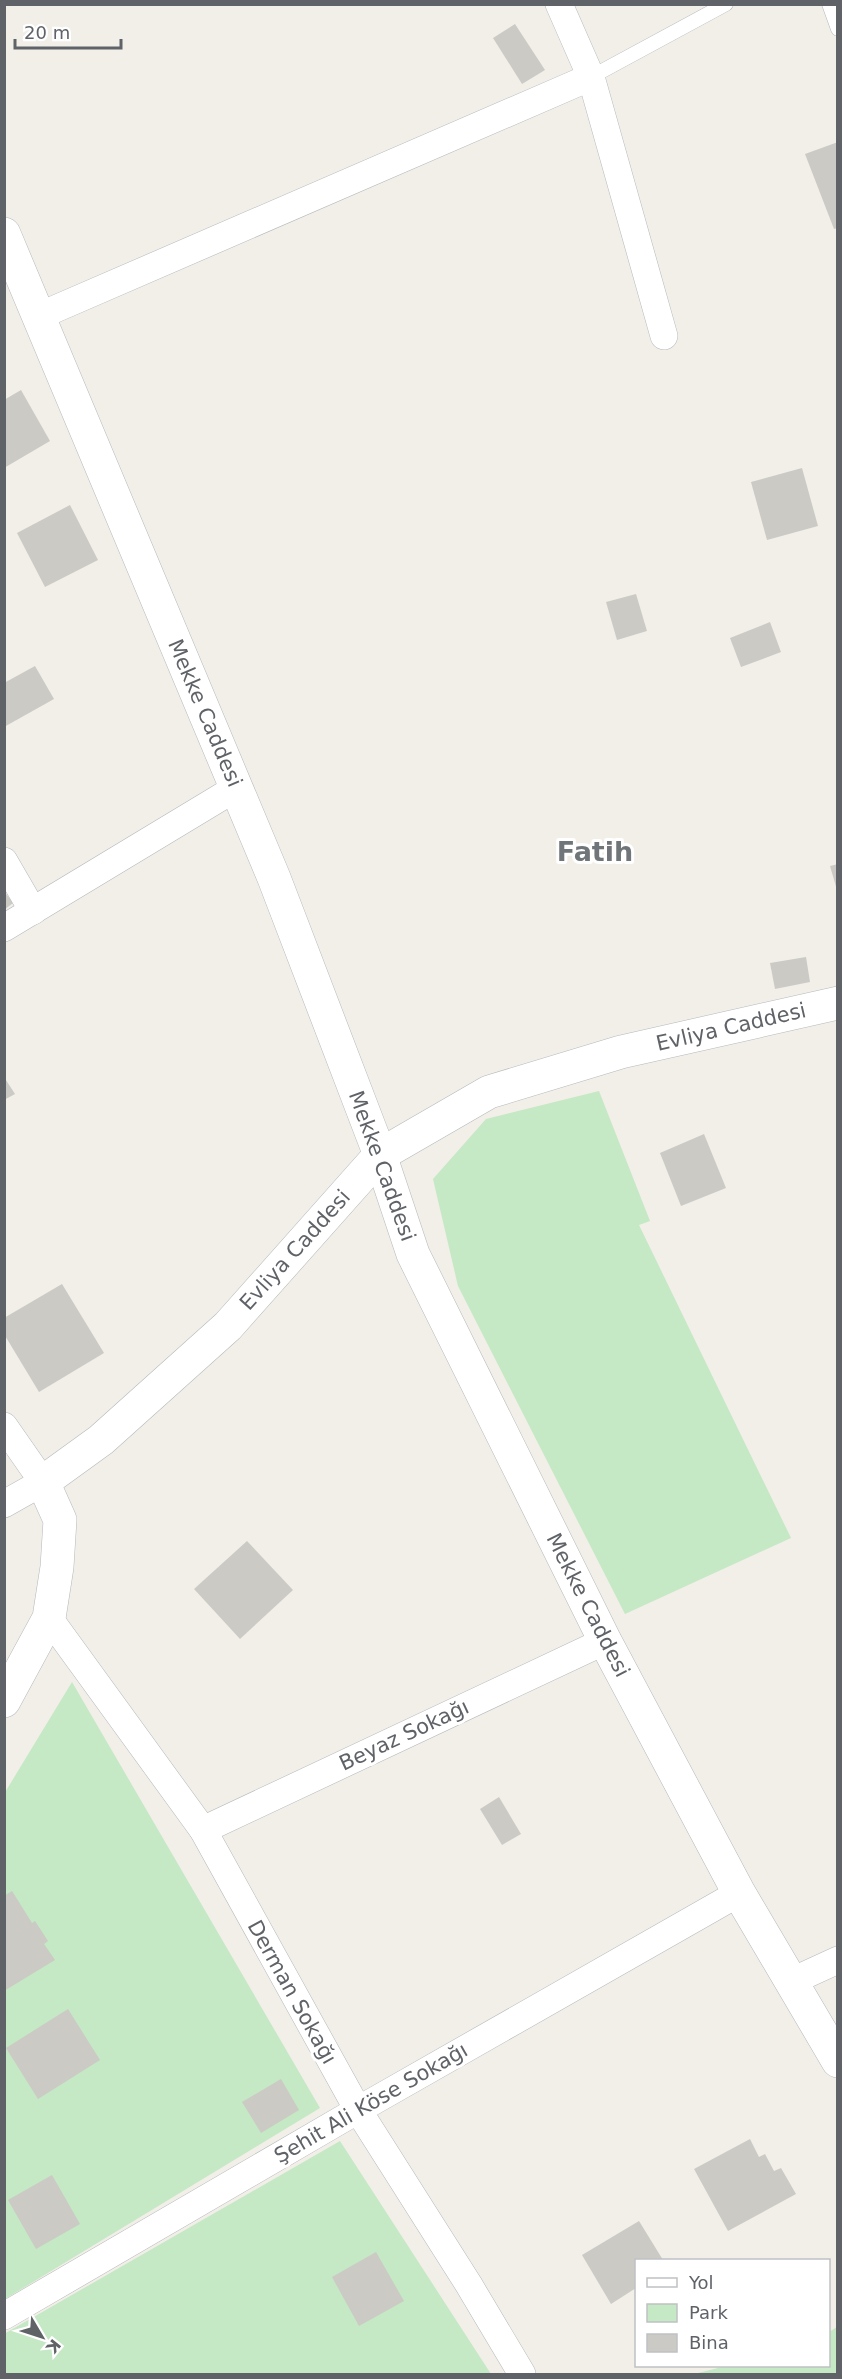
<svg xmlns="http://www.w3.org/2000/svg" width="842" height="2379" viewBox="0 0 842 2379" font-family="'DejaVu Sans',sans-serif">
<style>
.green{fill:#c5e8c5}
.building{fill:#cccac5}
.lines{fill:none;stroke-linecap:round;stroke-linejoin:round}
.service-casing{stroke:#b5b8bc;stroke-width:15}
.minor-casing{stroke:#b5b8bc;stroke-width:28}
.tertiary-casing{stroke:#b5b8bc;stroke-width:34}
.service{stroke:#fff;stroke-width:14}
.minor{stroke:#fff;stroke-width:27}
.tertiary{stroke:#fff;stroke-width:33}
.labels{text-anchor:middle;stroke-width:6;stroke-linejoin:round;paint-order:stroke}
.street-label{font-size:21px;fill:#5f6368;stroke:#fff}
.district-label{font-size:27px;font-weight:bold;fill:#70757a;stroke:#fff}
</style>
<rect width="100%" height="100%" fill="#f1efe8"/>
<g class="green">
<polygon points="599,1091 650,1221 639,1225 791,1538 625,1614 458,1286 433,1179 486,1119"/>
<polygon points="72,1682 320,2108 5,2299 4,1794"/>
<polygon points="340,2141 491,2374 5,2374 4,2334"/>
<polygon points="837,2327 837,2374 694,2374 726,2366 828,2366 829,2332"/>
</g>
<g class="building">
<polygon points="515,24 545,70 522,84 493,38"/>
<polygon points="838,142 838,228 834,229 805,154"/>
<polygon points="21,390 50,441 4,468 4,400"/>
<polygon points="802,468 818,526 767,540 751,482"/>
<polygon points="70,505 98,560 45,587 17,533"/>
<polygon points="636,594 647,631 617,640 606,602"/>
<polygon points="770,622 781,652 741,667 730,638"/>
<polygon points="35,666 54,699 4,727 4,683"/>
<polygon points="838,864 838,890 837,890 830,866"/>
<polygon points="4,891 13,903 4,910"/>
<polygon points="806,957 810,982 775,989 770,963"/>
<polygon points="4,1077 15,1094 4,1100"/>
<polygon points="704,1134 726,1188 681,1206 660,1153"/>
<polygon points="62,1284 104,1353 39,1392 4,1334 4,1318"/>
<polygon points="247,1541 293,1590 240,1639 194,1589"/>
<polygon points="499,1797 521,1834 502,1845 480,1809"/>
<polygon points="12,1891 32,1923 35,1921 48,1941 44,1944 55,1960 4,1991 4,1896"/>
<polygon points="68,2009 100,2060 38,2099 6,2048"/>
<polygon points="281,2079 299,2110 261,2133 242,2102"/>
<polygon points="750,2139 759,2157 765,2154 774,2171 781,2168 796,2194 728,2231 694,2169"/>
<polygon points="52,2175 80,2224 36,2249 8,2200"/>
<polygon points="639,2221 663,2260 636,2260 636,2288 611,2304 582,2255"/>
<polygon points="376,2252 404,2301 359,2326 332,2277"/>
</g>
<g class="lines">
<g class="service-casing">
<g id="service">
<polyline points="829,4 838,29"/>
<polyline points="591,77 726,4"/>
</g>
</g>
<g class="minor-casing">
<g id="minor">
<polyline points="559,4 591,77 664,336"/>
<polyline points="39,316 591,77"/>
<polyline points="4,861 33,911"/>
<polyline points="4,928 236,788"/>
<polyline points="4,1426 43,1482 4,1504"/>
<polyline points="49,1618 203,1830 358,2110 469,2285 522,2374"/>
<polyline points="203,1830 605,1641"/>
<polyline points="790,1982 838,1960"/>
<polyline points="4,2316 358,2110 739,1893"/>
</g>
</g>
<g class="tertiary-casing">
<g id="tertiary">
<polyline points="4,234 274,878 380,1155 413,1254 605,1641 739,1893 838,2061"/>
<polyline points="4,1701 49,1618 57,1567 60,1520 43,1482 101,1440 228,1326 380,1155 489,1092 621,1052 838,1003"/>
</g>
</g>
<use href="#service" class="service"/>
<use href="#minor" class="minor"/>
<use href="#tertiary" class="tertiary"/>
</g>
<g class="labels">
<g class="street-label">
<text transform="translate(205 713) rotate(67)" y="7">Mekke Caddesi</text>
<text transform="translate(731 1027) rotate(-13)" y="7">Evliya Caddesi</text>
<text transform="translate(382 1166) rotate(70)" y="7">Mekke Caddesi</text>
<text transform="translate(295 1250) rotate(-48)" y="7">Evliya Caddesi</text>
<text transform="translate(588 1605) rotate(63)" y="7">Mekke Caddesi</text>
<text transform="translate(404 1735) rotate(-25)" y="7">Beyaz Sokağı</text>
<text transform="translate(292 1992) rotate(61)" y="7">Derman Sokağı</text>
<text transform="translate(371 2103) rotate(-30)" y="7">Şehit Ali Köse Sokağı</text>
</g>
<g class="district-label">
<text x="595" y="861">Fatih</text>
</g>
</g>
<rect width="842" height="2379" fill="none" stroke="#5f6368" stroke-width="12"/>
<rect x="635" y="2259" width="195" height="108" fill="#ffffff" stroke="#bfc1c3" stroke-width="1.5"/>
<rect x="647" y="2278" width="30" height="9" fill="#ffffff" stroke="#bfc1c3" stroke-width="1.5"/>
<text x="689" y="2289" font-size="18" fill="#5f6368">Yol</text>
<rect x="647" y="2304" width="30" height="18" fill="#c5e8c5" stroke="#bfc1c3" stroke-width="1.5"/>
<text x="689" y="2319" font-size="18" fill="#5f6368">Park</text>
<rect x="647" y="2334" width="30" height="18" fill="#cccac5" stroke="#bfc1c3" stroke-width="1.5"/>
<text x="689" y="2349" font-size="18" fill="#5f6368">Bina</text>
<g transform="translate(42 2337) rotate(129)" stroke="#ffffff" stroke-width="4.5" paint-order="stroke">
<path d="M0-4.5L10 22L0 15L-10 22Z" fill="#5f6368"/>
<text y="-9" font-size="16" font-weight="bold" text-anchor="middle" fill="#5f6368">K</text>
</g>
<path d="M15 39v9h106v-9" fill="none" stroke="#5f6368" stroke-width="3"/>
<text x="24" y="39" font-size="18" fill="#5f6368" stroke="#ffffff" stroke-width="4.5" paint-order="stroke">20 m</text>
</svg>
